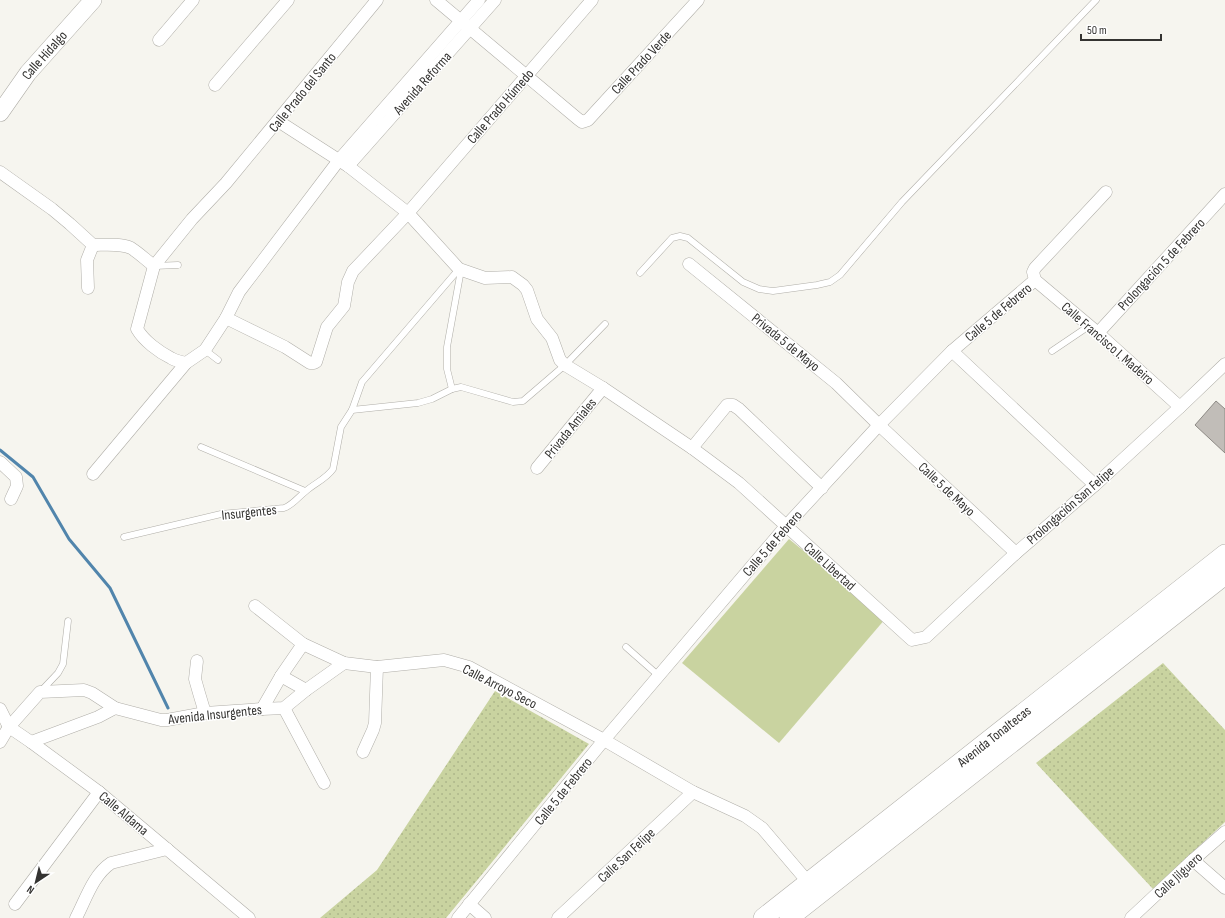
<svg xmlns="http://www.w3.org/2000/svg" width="1225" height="918" viewBox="0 0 1225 918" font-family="'Sofia Sans Condensed',sans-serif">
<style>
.grass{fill:url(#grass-dots)}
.park{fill:#c9d3a0}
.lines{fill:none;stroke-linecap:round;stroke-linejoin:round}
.stream{stroke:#5185ac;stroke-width:3}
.building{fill:#c1bdb8;stroke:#8d8a85}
.lane-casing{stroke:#b0aea8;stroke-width:7}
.street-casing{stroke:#b0aea8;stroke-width:13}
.secondary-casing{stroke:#b0aea8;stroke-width:18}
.primary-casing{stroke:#b0aea8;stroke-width:20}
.lane{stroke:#fff;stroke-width:6}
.street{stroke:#fff;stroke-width:12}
.secondary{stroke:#fff;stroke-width:17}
.primary{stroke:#fff;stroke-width:19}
.labels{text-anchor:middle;stroke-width:3;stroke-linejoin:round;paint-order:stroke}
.street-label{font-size:14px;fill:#343331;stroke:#fff}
</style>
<defs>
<pattern id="grass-dots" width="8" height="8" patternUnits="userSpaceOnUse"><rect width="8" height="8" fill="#c9d3a0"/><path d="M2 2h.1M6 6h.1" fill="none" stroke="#adb68a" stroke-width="1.8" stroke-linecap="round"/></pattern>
</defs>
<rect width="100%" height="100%" fill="#f6f5ef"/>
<g class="grass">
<polygon points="1163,663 1225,730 1225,822 1153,889 1036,763"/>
<polygon points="495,691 589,744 446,918 320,918 377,870"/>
</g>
<polygon class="park" points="789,539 886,618 779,743 682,663"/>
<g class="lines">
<polyline class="stream" points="0,450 33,477 69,539 110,588 168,708"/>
</g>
<polygon class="building" points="1216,401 1225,409 1225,453 1195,425"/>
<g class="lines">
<g class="lane-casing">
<g id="lane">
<polyline points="154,266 178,265"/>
<polyline points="640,273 672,238 680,236 688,238 743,282 759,289 773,291 817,285 830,282 840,275 902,202 1096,0"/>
<polyline points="205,350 218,360"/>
<polyline points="1052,351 1089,326"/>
<polyline points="452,389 447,369 447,347 461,270"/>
<polyline points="352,410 418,403 432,399 452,389 461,387 513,402 523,401 565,365 605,324"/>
<polyline points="201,447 305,491"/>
<path d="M124,537L221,514L284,508C293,505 298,497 306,491C315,483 326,479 333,469L341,427L352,410L362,382L459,269"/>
<polyline points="626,647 659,676"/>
<polyline points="41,691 58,673 63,664 68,621"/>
</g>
</g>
<g class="street-casing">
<g id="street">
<path d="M377,0L226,183L192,219L154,266L137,329C144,341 159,352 171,358C176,361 181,362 186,363L205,350L226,318L239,292L339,160L479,0"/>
<polyline points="436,0 578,119 582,122 588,120 698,0"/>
<polyline points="159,40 193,0"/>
<polyline points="215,85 288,0"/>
<polyline points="278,121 348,166 408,213 459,269 485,278 512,277 523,285 527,290 537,319 552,338 560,360 565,365 603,388 692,448 739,483 912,640 926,637 1016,553 1095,485 1180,407 1225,364"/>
<polyline points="348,166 495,0"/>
<path d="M0,172L52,209L70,224L93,245C104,245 120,243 131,248C139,253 146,260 154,266"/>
<polyline points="689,264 836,383 879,425 1016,553"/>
<polyline points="1035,280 1098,333 1180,407"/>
<polyline points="88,288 87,260 93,245"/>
<polyline points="226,318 285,347 310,363 314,363 316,362 327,327 344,306 348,282 353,271 408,213 592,0"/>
<polyline points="1098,333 1225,194"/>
<polyline points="952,351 1095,485"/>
<polyline points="692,448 727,405 733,405 739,409 822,488"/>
<polyline points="0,462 16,477 17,486 11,499"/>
<polyline points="537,468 603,388"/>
<polyline points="93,474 186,363"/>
<polyline points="255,606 303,644 344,663 377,667 444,660 469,667 604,740 693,792 745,816 762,828 808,882"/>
<polyline points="197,661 195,679 199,693 205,713"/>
<polyline points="281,676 306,690"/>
<polyline points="284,708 324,783"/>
<polyline points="0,709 9,727 31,742 99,792 249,918"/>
<polyline points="262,709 281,676 303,644"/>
<polyline points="0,742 9,727 40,692 84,690 92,693 115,708 161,720 167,720 205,713 262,709 284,708 306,690 344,663"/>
<polyline points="31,742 98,717 115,708"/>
<polyline points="363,752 373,730 375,723 377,667"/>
<polyline points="1193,860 1225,888"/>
<polyline points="15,904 99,792"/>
<polyline points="469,904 485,918"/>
<path d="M76,918C86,899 93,875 111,863L167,849"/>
<polyline points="458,918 604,740 786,526 879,425 952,351 1035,280 1033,272 1035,268 1106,192"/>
<polyline points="558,918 693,792"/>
<polyline points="1131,918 1193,860 1225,832"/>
</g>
</g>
<g class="secondary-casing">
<g id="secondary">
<path id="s1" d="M0,113L28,73L93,0"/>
</g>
</g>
<g class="primary-casing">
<g id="primary">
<path id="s2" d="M763,918L1225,554"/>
<polyline points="789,918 1225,575"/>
</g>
</g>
<use href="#lane" class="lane"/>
<use href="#street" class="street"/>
<use href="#secondary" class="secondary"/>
<use href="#primary" class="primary"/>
</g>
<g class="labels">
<g class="street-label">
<text dy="5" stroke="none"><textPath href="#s1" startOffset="73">Calle Hidalgo</textPath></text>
<text transform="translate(641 62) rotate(-47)" y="5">Calle Prado Verde</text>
<text transform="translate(422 83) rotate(-48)" y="5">Avenida Reforma</text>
<text transform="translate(302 92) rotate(-51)" y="5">Calle Prado del Santo</text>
<text transform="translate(500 106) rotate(-49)" y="5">Calle Prado Húmedo</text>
<text transform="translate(1161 264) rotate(-47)" y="5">Prolongación 5 de Febrero</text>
<text transform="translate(998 312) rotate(-40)" y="5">Calle 5 de Febrero</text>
<text transform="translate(786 342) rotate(39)" y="5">Privada 5 de Mayo</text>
<text transform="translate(1108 343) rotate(41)" y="5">Calle Francisco I. Madeiro</text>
<text transform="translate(570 428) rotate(-51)" y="5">Privada Amiales</text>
<text transform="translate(947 489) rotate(43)" y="5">Calle 5 de Mayo</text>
<text transform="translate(1070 505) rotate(-41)" y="5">Prolongación San Felipe</text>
<text transform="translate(249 512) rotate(-6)" y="5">Insurgentes</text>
<text transform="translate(772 543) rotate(-49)" y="5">Calle 5 de Febrero</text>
<text transform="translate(830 566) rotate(42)" y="5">Calle Libertad</text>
<text transform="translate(500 686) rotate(27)" y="5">Calle Arroyo Seco</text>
<text transform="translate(215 714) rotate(-6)" y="5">Avenida Insurgentes</text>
<text dy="5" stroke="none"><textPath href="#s2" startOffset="294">Avenida Tonaltecas</textPath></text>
<text transform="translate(563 791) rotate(-51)" y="5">Calle 5 de Febrero</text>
<text transform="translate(124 813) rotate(40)" y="5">Calle Aldama</text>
<text transform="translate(626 855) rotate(-43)" y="5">Calle San Felipe</text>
<text transform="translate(1178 875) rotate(-43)" y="5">Calle Jilguero</text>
</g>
</g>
<g transform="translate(36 882) rotate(215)" stroke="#ffffff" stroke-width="3" paint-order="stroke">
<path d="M0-3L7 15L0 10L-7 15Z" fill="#343331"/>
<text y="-6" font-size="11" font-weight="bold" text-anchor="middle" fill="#343331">N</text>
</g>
<path d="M1081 34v6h80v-6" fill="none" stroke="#343331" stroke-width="2"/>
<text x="1087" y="34" font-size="12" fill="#343331" stroke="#ffffff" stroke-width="3" paint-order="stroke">50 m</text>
</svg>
